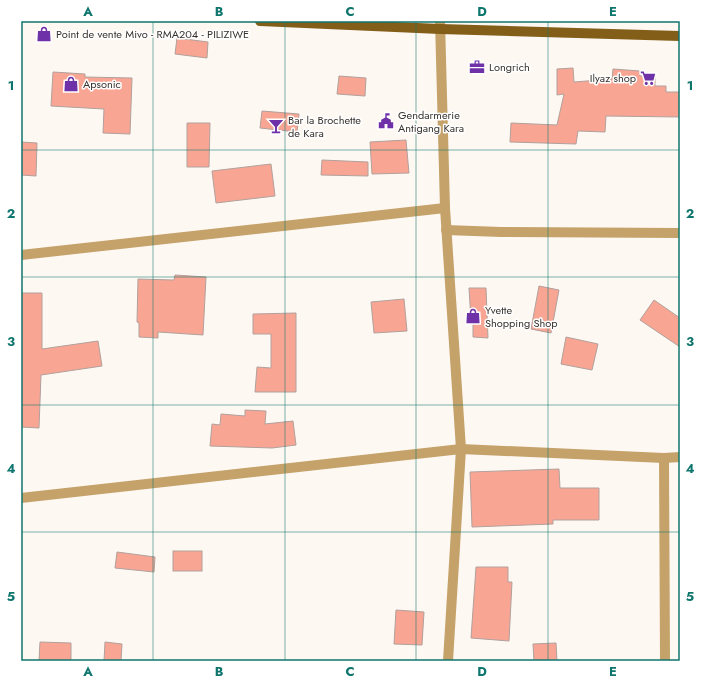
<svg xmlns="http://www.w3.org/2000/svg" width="701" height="682" viewBox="0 0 701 682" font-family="Jost,sans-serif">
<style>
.building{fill:#f8a693;stroke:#b2a09c}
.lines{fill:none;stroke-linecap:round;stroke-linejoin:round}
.minor{stroke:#c5a26a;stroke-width:10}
.major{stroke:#835e19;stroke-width:10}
.grid{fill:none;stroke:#0f766e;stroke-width:1;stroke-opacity:0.55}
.labels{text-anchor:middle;stroke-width:3;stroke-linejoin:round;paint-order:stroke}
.poi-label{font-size:11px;fill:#38322e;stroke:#fff;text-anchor:start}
.neatline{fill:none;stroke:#0f766e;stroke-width:1.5}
.grid-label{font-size:13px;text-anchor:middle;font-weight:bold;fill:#0f766e}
</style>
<rect width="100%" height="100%" fill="#fef8f3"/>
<g class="building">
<polygon points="177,38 208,42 207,58 175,54"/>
<polygon points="573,68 574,82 612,79 613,69 640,71 640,76 655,76 655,86 666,86 666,92 680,92 680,117 606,116 605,132 578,131 576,144 510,142 511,123 557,125 564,94 557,95 557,69"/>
<polygon points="53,72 85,74 85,77 132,78 130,134 103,133 104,109 51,106"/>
<polygon points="339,76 366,78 365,96 337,94"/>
<polygon points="262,111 299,114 297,132 260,128"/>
<polygon points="187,123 210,123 209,167 187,167"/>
<polygon points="406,140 409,173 372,174 370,142"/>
<polygon points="21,142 37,143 36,176 21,175"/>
<polygon points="322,160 368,162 368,176 321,175"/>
<polygon points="271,164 275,196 216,203 212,171"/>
<polygon points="175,275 206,277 203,335 158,332 158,338 139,337 139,323 137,322 138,279 174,280"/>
<polygon points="539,286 559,290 551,333 531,329"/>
<polygon points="469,288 486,288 488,338 473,337 473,320 471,320"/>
<polygon points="21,293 42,293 42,349 98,341 102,366 41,375 39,428 21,427"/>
<polygon points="404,299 407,331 374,333 371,302"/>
<polygon points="654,300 680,318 680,347 640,320"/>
<polygon points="296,313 296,392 255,392 257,367 271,368 271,334 253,334 253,314"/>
<polygon points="566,337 598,344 592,370 561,364"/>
<polygon points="245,410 266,411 265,424 293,421 296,445 272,448 210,446 212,424 220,425 221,414 245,416"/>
<polygon points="559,469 560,488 599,488 599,520 553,520 553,524 472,527 470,472"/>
<rect x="173" y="551" width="29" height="20"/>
<polygon points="117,552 155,557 154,572 115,568"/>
<polygon points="476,567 508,567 508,582 512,582 509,641 471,638"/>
<polygon points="396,610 424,612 422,645 394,644"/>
<polygon points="40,642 71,643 71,661 39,661"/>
<polygon points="105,642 122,644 121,661 104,661"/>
<polygon points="556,643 557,661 534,661 533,644"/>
</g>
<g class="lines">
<g class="minor">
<polyline points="440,21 445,208 461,449 448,661"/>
<polyline points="446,230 501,232 680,233"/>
<polyline points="21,255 445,208"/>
<polyline points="664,458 665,661"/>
<polyline points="21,498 461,449 664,458 680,457"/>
</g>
<polyline class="major" points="260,21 440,29 680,36"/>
</g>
<path class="grid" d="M153,21V661M285,21V661M416,21V661M548,21V661M21,150H680M21,277H680M21,405H680M21,532H680"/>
<defs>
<g id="shop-bare" transform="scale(1.2)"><path d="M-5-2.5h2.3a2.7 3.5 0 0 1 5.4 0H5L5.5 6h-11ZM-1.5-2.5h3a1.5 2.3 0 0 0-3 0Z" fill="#6e31a7" stroke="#fff" stroke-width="2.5" paint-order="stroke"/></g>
<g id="office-bare" transform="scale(1.2)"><path d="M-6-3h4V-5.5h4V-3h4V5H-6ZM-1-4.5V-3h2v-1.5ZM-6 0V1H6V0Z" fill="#6e31a7" stroke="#fff" stroke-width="2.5" paint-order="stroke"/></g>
<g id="supermarket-bare" transform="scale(1.2)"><path d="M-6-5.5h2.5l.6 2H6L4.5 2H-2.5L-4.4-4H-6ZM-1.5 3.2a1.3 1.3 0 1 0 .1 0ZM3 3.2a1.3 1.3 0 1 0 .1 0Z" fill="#6e31a7" stroke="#fff" stroke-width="2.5" paint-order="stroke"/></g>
<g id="civic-bare" transform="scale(1.2)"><path d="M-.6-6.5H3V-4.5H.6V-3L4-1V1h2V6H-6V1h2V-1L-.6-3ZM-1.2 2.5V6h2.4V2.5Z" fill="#6e31a7" stroke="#fff" stroke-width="2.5" paint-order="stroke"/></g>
<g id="bar-bare" transform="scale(1.2)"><path d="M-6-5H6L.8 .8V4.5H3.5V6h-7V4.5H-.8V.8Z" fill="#6e31a7" stroke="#fff" stroke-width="2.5" paint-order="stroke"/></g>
</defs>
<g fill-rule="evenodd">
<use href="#shop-bare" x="44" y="34"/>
<use href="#office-bare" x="477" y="67"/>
<use href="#supermarket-bare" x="648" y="78"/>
<use href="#shop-bare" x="71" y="84"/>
<use href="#civic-bare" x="386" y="121"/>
<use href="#bar-bare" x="276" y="126"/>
<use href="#shop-bare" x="473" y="316"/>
</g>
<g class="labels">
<g class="poi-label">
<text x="56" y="38">Point de vente Mivo - RMA204 - PILIZIWE</text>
<text x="489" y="71">Longrich</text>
<text x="636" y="82" text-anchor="end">Ilyaz shop</text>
<text x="83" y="88">Apsonic</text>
<text x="398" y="119">Gendarmerie<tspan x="398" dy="13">Antigang Kara</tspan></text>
<text x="288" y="124">Bar la Brochette<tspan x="288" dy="13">de Kara</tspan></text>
<text x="485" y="314">Yvette<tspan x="485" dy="13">Shopping Shop</tspan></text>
</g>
</g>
<rect width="701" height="682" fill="none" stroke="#ffffff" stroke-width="44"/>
<rect x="22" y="22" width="657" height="638" class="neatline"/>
<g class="grid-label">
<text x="88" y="16">A</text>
<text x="219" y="16">B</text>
<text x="350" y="16">C</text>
<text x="482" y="16">D</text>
<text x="613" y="16">E</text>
<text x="11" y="90">1</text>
<text x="690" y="90">1</text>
<text x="11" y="218">2</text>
<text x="690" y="218">2</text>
<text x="11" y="346">3</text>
<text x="690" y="346">3</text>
<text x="11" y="473">4</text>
<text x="690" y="473">4</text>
<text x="11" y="601">5</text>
<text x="690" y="601">5</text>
<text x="88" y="676">A</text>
<text x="219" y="676">B</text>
<text x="350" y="676">C</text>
<text x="482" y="676">D</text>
<text x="613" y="676">E</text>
</g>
</svg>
